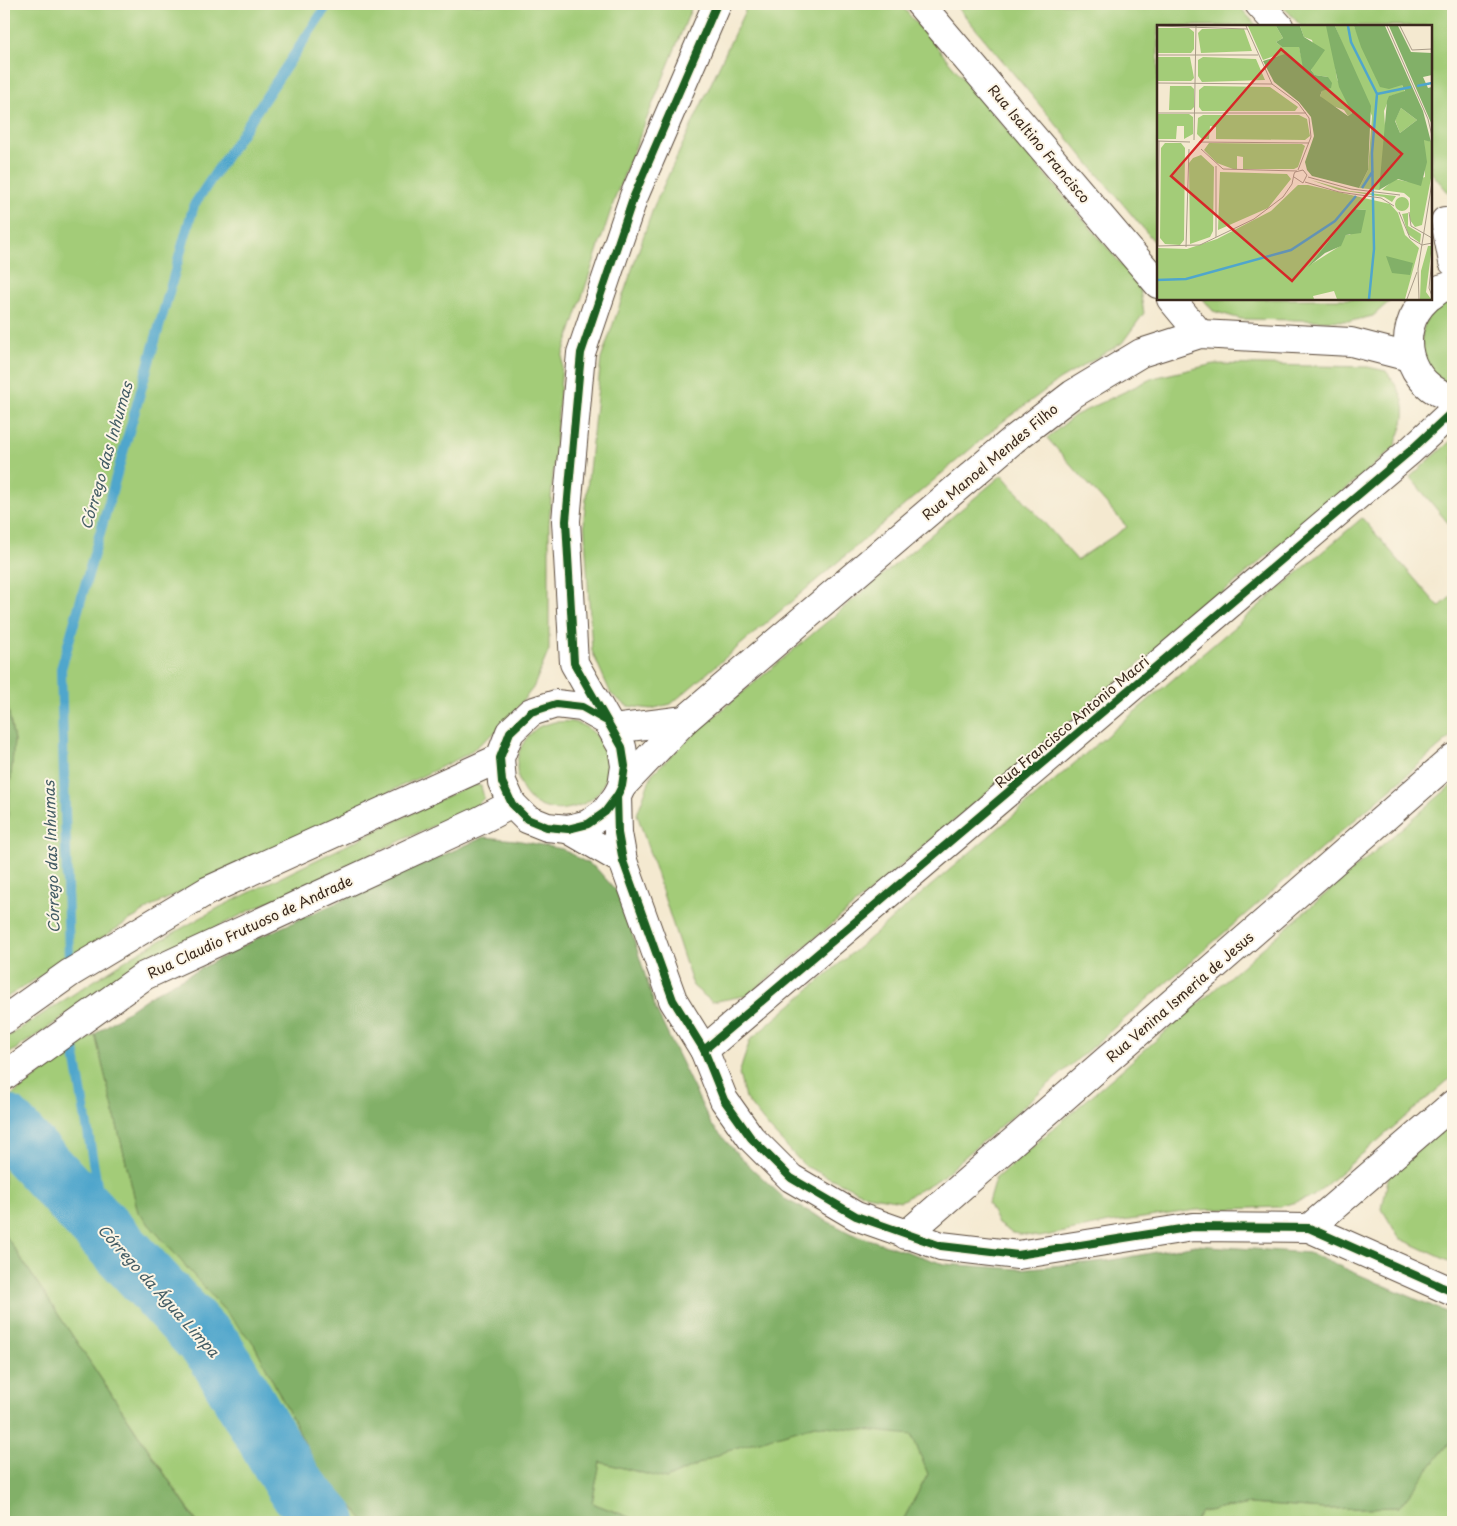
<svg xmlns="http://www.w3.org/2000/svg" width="1457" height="1526" viewBox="0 0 1457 1526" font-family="'Playpen Sans',sans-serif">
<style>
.green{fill:#a3cc78;stroke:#6f7b4b}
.forest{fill:#82b068;stroke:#5e6d43}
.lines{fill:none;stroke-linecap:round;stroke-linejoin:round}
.stream{stroke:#50a6cc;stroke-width:10}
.river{stroke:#50a6cc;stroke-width:60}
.minor-casing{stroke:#574739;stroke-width:30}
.minor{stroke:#fff;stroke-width:28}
.cycleway-casing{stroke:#fcf5e5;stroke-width:11}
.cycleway{stroke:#1b5e20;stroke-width:8}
.labels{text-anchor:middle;stroke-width:4;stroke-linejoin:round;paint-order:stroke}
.street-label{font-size:14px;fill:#3b2a1e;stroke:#fcf5e5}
.water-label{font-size:15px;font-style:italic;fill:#435c64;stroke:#fcf5e5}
.inset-river{fill:none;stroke:#50a6cc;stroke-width:2.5}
.inset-road{fill:none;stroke:#aa9d89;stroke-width:1}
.view{fill:#d62828;fill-opacity:0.15;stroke:#d62828;stroke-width:2.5}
.inset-edge{fill:none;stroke:#3b2a1e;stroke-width:2.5}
</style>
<rect width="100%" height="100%" fill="#fcf5e5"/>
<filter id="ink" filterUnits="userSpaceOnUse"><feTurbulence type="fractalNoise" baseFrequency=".02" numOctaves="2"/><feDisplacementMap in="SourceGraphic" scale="10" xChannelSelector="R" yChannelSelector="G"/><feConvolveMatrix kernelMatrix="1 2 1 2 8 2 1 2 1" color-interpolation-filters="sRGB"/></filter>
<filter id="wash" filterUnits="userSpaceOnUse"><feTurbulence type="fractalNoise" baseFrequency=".0096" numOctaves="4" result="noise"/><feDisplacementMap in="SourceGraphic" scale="20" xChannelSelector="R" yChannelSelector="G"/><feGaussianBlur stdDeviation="1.12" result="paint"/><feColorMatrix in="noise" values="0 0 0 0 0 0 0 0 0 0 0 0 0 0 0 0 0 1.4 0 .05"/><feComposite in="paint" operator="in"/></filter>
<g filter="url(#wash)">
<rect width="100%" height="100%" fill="#f4e9d0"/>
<g class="green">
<polygon points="4,4 693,4 616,195 563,354 549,524 549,650 533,688 502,727 466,755 156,904 4,999 4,858 14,741 4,687"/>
<polygon points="748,4 900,4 1139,285 1144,313 1122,343 1059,380 1001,423 671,704 651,709 627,706 611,694 592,651 584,517 601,359 654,206"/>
<polygon points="955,4 1237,4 1257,26 1158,26 1158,246"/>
<polygon points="1281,4 1453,4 1453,198 1431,172 1431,26 1301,26"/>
<polygon points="1203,299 1392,299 1373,316 1351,321 1241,319 1213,311"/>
<path d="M1453,299V386C1442,381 1430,372 1424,361C1422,357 1423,350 1422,346C1420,324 1431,305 1453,299Z"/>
<path d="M1214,364L1368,367L1386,371C1409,403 1409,412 1394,448L748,995L712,1002L693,986L637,814L652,774L698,730L1002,475L1077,560L1127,527L1047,438L1074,416L1153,378Z"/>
<polygon points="1453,439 1453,529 1410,477"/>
<polygon points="1362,518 1439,607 1453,595 1453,735 939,1179 901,1201 866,1195 805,1166 768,1127 745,1098 739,1074 750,1040"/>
<path d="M554,722C560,722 568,721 573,722C603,729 617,762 602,787C595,799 584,805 571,808C521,821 497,758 537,728C541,725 549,724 554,722Z"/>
<polygon points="472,784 481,786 484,798 476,806 249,911 140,966 4,1057 4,1039 134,955 220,907"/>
<polygon points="1453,784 1453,1076 1312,1197 1279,1207 1196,1210 1109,1223 1040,1237 1012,1233 998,1224 988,1203 995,1179"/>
<polygon points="95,1034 138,1212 254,1344 317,1467 366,1522 197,1522 4,1233 4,1101"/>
<polygon points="1453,1121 1453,1263 1399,1238 1382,1209 1389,1174"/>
<polygon points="815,1425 912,1434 928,1474 902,1522 642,1522 592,1503 600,1462 666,1479 731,1449"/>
<polygon points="1453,1438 1453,1522 1195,1522 1201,1512 1250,1504 1324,1509 1399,1507"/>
</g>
<g class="forest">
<polygon points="4,687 14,741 4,858"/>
<polygon points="484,837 516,840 562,849 596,868 620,895 656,1010 711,1124 740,1157 785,1199 850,1233 944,1264 1019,1269 1106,1261 1196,1245 1309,1253 1453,1315 1453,1438 1399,1507 1324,1509 1250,1504 1201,1512 1195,1522 902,1522 928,1474 912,1435 815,1425 731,1449 666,1479 600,1462 592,1503 642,1522 366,1522 317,1467 254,1344 138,1212 95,1034 153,994 260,937"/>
<polygon points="4,1233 195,1520 197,1522 4,1522"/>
</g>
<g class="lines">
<g class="stream">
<polyline points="69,958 61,669 194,205 328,4"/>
<polyline points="74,1049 105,1233"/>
</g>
<polyline class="river" points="4,1124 215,1351 294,1484 327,1522"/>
</g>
</g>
<g filter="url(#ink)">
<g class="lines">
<g class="minor-casing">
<g id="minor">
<polyline points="920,4 1158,284"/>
<polyline points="1259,4 1279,26"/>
<polyline points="1445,221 1453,262"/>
<polyline points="1431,296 1440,289 1453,285"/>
<polyline points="1171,299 1200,334"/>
<path d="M1427,299C1392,331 1408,387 1453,398"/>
<polyline points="605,720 582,707 556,704 531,712 510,732 500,758 502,782 512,804 527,819 547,827 568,829 588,824 605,812 617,796 622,786 625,766 622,747 574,663 566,521 581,353 634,196 717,4"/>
<polyline points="613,729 685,720"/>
<polyline points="622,786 685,720 1013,440 1073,394 1141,353 1200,334 1351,342 1409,357"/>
<polyline points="617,796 618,833 623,861 673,1000 704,1050 724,1100 751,1138 791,1178 856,1216 941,1246 1018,1255 1193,1227 1309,1228 1453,1292"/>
<polyline points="568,829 623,861"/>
<polyline points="4,1020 70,973 207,891 500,758"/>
<polyline points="704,1050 1410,451 1453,411"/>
<polyline points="4,1076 144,976 479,821 512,804"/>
<polyline points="1309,1228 1453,1104"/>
<polyline points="906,1235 1453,758"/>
</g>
</g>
<use href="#minor" class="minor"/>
<g class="cycleway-casing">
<g id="cycleway">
<polyline points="605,720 582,707 556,704 531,712 510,732 500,758 502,782 512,804 527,819 547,827 568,829 588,824 605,812 617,796 622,786 625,766 622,747 574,663 566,521 581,353 634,196 717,4"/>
<polyline points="617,796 618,833 623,861 673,1000 704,1050 724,1100 751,1138 791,1178 856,1216 941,1246 1018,1255 1193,1227 1309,1228 1453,1292"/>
<polyline points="704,1050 1410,451 1453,411"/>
</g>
</g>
<use href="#cycleway" class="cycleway"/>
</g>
</g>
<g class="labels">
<g class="street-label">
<text transform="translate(1039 144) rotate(50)" y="5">Rua Isaltino Francisco</text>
<text transform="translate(990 462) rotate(-40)" y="5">Rua Manoel Mendes Filho</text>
<text transform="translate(1072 722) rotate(-40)" y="5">Rua Francisco Antonio Macri</text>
<text transform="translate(250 927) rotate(-25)" y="5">Rua Claudio Frutuoso de Andrade</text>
<text transform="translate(1180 997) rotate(-41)" y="5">Rua Venina Ismeria de Jesus</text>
</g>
<g class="water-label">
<text transform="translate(107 456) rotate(-74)" y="5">Córrego das Inhumas</text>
<text transform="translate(52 857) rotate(-92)" y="5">Córrego das Inhumas</text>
<text transform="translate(158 1291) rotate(48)" y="5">Córrego da Água Limpa</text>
</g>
</g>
<g transform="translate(1157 25)">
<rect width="275" height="275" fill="#f4e9d0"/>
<path d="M91,1H119L126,13L119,17L125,22H142L147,43L134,35L117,31L106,35ZM143,1H169L173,7L180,54L195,88L191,91L187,85L170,79L163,71L171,52L158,50L154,45L160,33L155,15L147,12ZM178,1H197L221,57L245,60L248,67L233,71L227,86L229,115L222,165L202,163L211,145L215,91ZM0,3H32L37,7V24L34,28H0ZM45,4H87L95,26L44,28L41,8ZM0,32H33L37,53L34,56H0ZM46,32L99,34L108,55L45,57L41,51V35ZM13,61H34L37,64V82L34,85H12ZM47,61L113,62L141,82L138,86H45L42,82V65ZM244,83L260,95L243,108L238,95ZM0,89H32L36,92V109L27,114V101H20L19,114H0ZM46,90H142L150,94L153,111L148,115L59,114V102L53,101L52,114H45L40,109L41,93ZM267,114L274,117L275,148L265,200L258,202L253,195V173L247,168L225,165L238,154L252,157L268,152ZM8,118H24L28,123L27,215L23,220L8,219L3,213L4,123ZM52,118L145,119L148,121L141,142L137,144H86V132L80,131V144H76L60,138L47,125ZM44,130L57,142L56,206L53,212L33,219L32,138L36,133ZM63,147L130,149L134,154L111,183L61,205ZM154,155L193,166L239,171L235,177L227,172L182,165ZM141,160H151L233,179L241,188L248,210L262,223L248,274H180L177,266L156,271L157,274H0V223L30,224L60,214L114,186ZM197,184L209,185L193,210H189L183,221L153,240ZM238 179a7 7 0 1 1 14 0a7 7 0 1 1-14 0ZM251,188V201L264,209L263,218L251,209L245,189ZM271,221H275L269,267L274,274H263L264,246Z" fill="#a3cc78" fill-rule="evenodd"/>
<path d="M119,1H143L147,12L168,25L154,45L158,50L171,52L175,58L174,63L165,66L163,71L191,91L195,88L182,62L169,1H178L214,81L211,145L202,163L155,151L150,145L148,137L157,111L154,92L142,77L117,57L106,36L128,29L146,43L142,22H125L119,17L126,13ZM197,1H228L266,86L274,117L267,115L270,137L264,161L241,154L222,165L230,76L232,71L248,66L245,60L232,64L223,62L204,22ZM244,83L260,95L243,108L238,96ZM232,1H241L254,27L275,28V50L266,52L271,63L275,62V100ZM197,184L209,185L204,208L189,210L184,221L168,228L151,242ZM229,231L256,238L253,250L235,248Z" fill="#82b068" fill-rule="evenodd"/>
<path class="inset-river" d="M191,1L194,17L220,69L215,128L217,224L212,274M260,61L275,58M220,69L254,62M205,163L216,146M0,255L29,254L134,225L178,196L199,171"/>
<path class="inset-road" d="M0,1L90,4M89,1L115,59L141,78L152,93L154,112L141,145M230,1L271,94L275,111M243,1L255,25L275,24M0,30H101M0,58L115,59M0,88H149M37,115L39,1M0,116L33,117M42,117L152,118M44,124L66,144L140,146M151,152L194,164L243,170M148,157L182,167L224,173L237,181M242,187L253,213L265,220L275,218M252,187L254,201L275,213M59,212V141M0,221L43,220L97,194L126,172L135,159L137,149L138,147L146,145L150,150L146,158L137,152M1,221L2,116M29,222L32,124M275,234L272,263L275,271M250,274L260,247M262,274L261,244L275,157"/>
<path class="view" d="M124,24L245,129L135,256L14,151Z"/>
<rect width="275" height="275" class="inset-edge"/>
</g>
<rect width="1457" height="1526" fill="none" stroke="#fcf5e5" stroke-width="20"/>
</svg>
